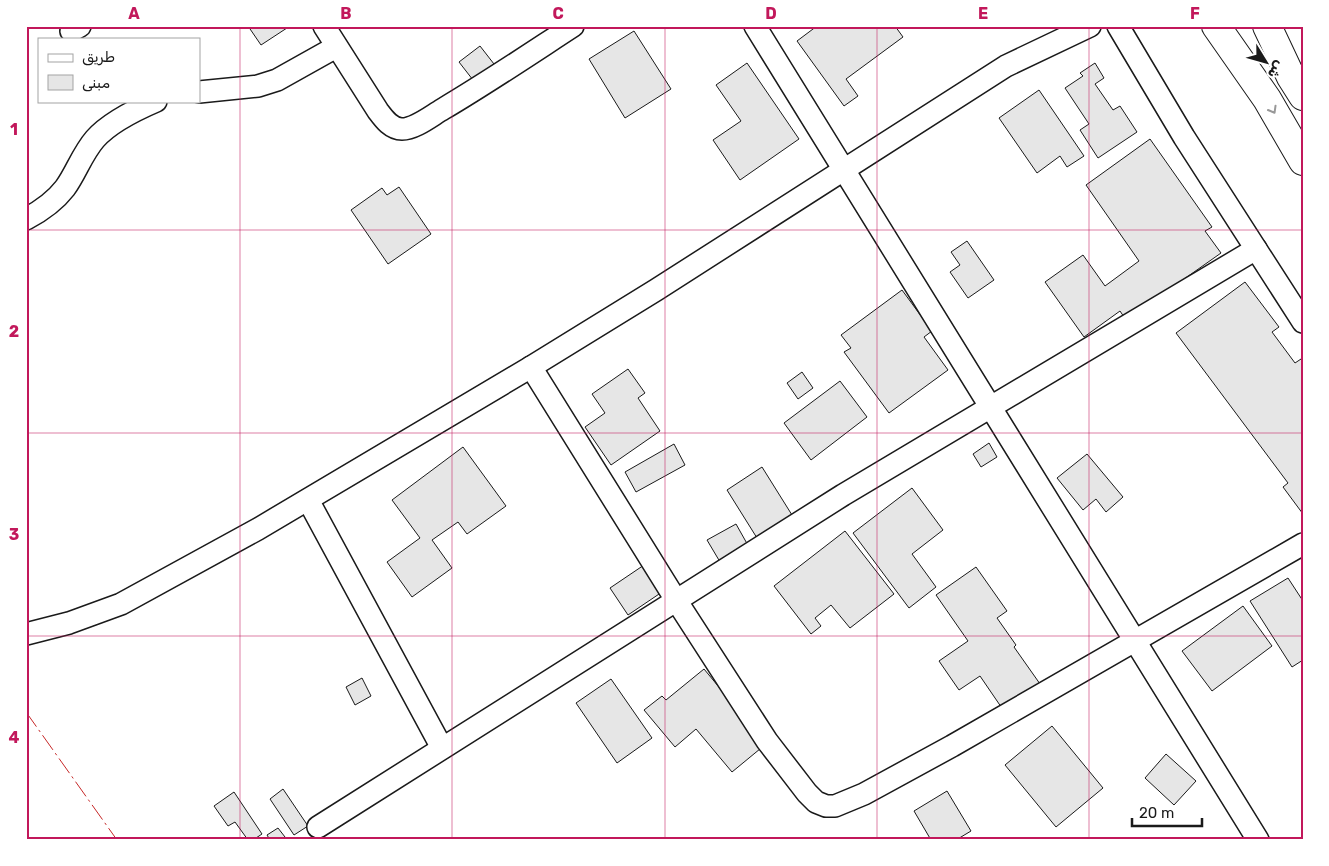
<svg xmlns="http://www.w3.org/2000/svg" width="1329" height="866" viewBox="0 0 1329 866" font-family="Rubik,'Noto Sans Arabic',sans-serif">
<style>
.building{fill:#e6e6e6;stroke:#1a1a1a}
.lines{fill:none;stroke-linecap:round;stroke-linejoin:round}
.minor-casing{stroke:#1a1a1a;stroke-width:24}
.trunk-casing{stroke:#1a1a1a;stroke-width:30}
.minor{stroke:#fff;stroke-width:21}
.trunk{stroke:#fff;stroke-width:28}
.power{stroke:#c62828;stroke-width:1;stroke-dasharray:18 4 2.5 4;stroke-linecap:butt}
.oneway{stroke:#989898}
.grid{fill:none;stroke:#c2185b;stroke-width:1;stroke-opacity:0.55}
.neatline{fill:none;stroke:#c2185b;stroke-width:2}
.grid-label{font-size:16px;text-anchor:middle;font-weight:bold;fill:#c2185b}
</style>
<rect width="100%" height="100%" fill="#fff"/>
<g class="building">
<polygon points="248,26 290,26 261,45"/>
<polygon points="817,26 895,26 903,37 846,79 858,96 844,106 797,41"/>
<polygon points="634,31 671,89 625,118 589,59"/>
<polygon points="480,46 494,64 473,80 459,62"/>
<polygon points="747,63 799,139 740,180 713,140 741,121 716,85"/>
<polygon points="1095,63 1104,78 1095,84 1113,110 1120,106 1137,132 1098,158 1080,130 1089,124 1065,88 1083,76 1080,73"/>
<polygon points="1039,90 1084,156 1067,167 1060,156 1037,173 999,118"/>
<polygon points="1150,139 1212,227 1205,231 1221,253 1126,320 1120,311 1084,337 1045,282 1083,255 1105,286 1139,261 1086,185"/>
<polygon points="399,187 431,234 388,264 351,210 382,188 387,195"/>
<polygon points="967,241 994,280 968,298 950,272 960,265 951,252"/>
<polygon points="1245,282 1279,327 1272,332 1295,363 1301,359 1303,362 1303,514 1283,487 1288,483 1176,333"/>
<polygon points="902,290 932,331 924,337 948,370 889,413 844,352 851,348 841,335"/>
<polygon points="628,369 645,393 638,398 660,431 611,465 585,427 605,413 592,394"/>
<polygon points="802,372 813,388 798,399 787,383"/>
<polygon points="840,381 867,417 811,460 784,423"/>
<polygon points="989,443 997,457 981,467 973,454"/>
<polygon points="674,444 685,465 636,492 625,472"/>
<polygon points="463,447 506,506 467,534 458,522 432,540 452,568 412,597 387,562 420,538 392,500"/>
<polygon points="1087,454 1123,497 1106,512 1096,499 1083,510 1057,478"/>
<polygon points="762,467 802,531 767,554 727,490"/>
<polygon points="912,488 943,530 912,554 936,587 909,608 853,533"/>
<polygon points="736,524 754,556 726,572 707,540"/>
<polygon points="845,531 894,594 850,628 831,605 815,618 821,626 811,634 774,586"/>
<polygon points="647,563 665,590 628,615 610,588"/>
<polygon points="976,567 1007,611 997,618 1016,645 1014,647 1045,691 1008,717 980,676 959,690 939,661 968,641 936,595"/>
<polygon points="1288,578 1303,601 1303,660 1292,667 1250,601"/>
<polygon points="1243,606 1272,646 1212,691 1182,651"/>
<polygon points="704,669 766,744 732,772 696,729 675,747 644,710 662,696 666,700"/>
<polygon points="362,678 371,696 355,705 346,687"/>
<polygon points="611,679 652,738 617,763 576,703"/>
<polygon points="1052,726 1103,788 1056,827 1005,765"/>
<polygon points="1166,754 1196,781 1174,805 1145,778"/>
<polygon points="283,789 308,826 294,835 270,799"/>
<polygon points="947,791 971,831 956,840 931,840 914,811"/>
<polygon points="234,792 262,834 253,840 248,840 235,822 228,826 214,806"/>
<polygon points="278,828 285,837 282,840 270,840 267,835"/>
</g>
<g class="lines">
<g class="minor-casing">
<g id="minor">
<path d="M324,26L378,111C384,119 391,129 402,129C415,129 431,116 443,109C487,83 530,54 573,26"/>
<polyline points="755,26 1258,840"/>
<polyline points="1118,26 1184,137 1303,322"/>
<polyline points="71,31 80,26"/>
<polyline points="199,92 258,86 277,80 336,47"/>
<path d="M26,219C41,211 55,201 65,188C76,173 82,154 95,139C110,122 135,110 156,101"/>
<polyline points="531,367 676,600 767,741 807,793 816,802 826,806 835,806 864,794 952,746 1303,544"/>
<polyline points="308,500 442,748"/>
<polyline points="26,634 69,623 121,604 258,529 531,367 656,290 1006,66 1090,26"/>
<polyline points="318,827 843,495 1256,249"/>
</g>
</g>
<g class="trunk-casing">
<g id="trunk">
<polyline points="1216,26 1267,99 1303,161"/>
<polyline points="1267,26 1291,77 1303,96"/>
</g>
</g>
<use href="#minor" class="minor"/>
<use href="#trunk" class="trunk"/>
<polyline class="power" points="26,712 117,840"/>
</g>
<defs><path id="oneway-chevron" d="M-2-3.5L2.5 0L-2 3.5" fill="none" stroke-width="1.6" stroke-linecap="round" stroke-linejoin="round" transform="scale(1.25)"/></defs>
<use class="oneway" href="#oneway-chevron" transform="translate(1273 110) rotate(60)"/>
<path class="grid" d="M240,26V840M452,26V840M665,26V840M877,26V840M1089,26V840M26,230H1303M26,433H1303M26,636H1303"/>
<rect width="1329" height="866" fill="none" stroke="#ffffff" stroke-width="55"/>
<rect x="38" y="38" width="162" height="65" fill="#ffffff" stroke="#a3a3a3"/>
<rect x="48" y="54" width="25" height="8" fill="#ffffff" stroke="#a3a3a3"/>
<text x="82" y="62" font-size="15" fill="#1a1a1a">طريق</text>
<rect x="48" y="75" width="25" height="15" fill="#e6e6e6" stroke="#a3a3a3"/>
<text x="82" y="88" font-size="15" fill="#1a1a1a">مبنى</text>
<g transform="translate(1266 62) rotate(127)" stroke="#ffffff" stroke-width="4" paint-order="stroke">
<path d="M0-4L9 19L0 12L-9 19Z" fill="#1a1a1a"/>
<text y="-8" font-size="14" font-weight="bold" text-anchor="middle" fill="#1a1a1a">ش</text>
</g>
<path d="M1132 818v8h70v-8" fill="none" stroke="#1a1a1a" stroke-width="2.5"/>
<text x="1139" y="818" font-size="15" fill="#1a1a1a" stroke="#ffffff" stroke-width="4" paint-order="stroke">20 m</text>
<rect x="28" y="28" width="1274" height="810" class="neatline"/>
<g class="grid-label">
<text x="134" y="19">A</text>
<text x="346" y="19">B</text>
<text x="558" y="19">C</text>
<text x="771" y="19">D</text>
<text x="983" y="19">E</text>
<text x="1195" y="19">F</text>
<text x="14" y="135">1</text>
<text x="14" y="337">2</text>
<text x="14" y="540">3</text>
<text x="14" y="743">4</text>
</g>
</svg>
